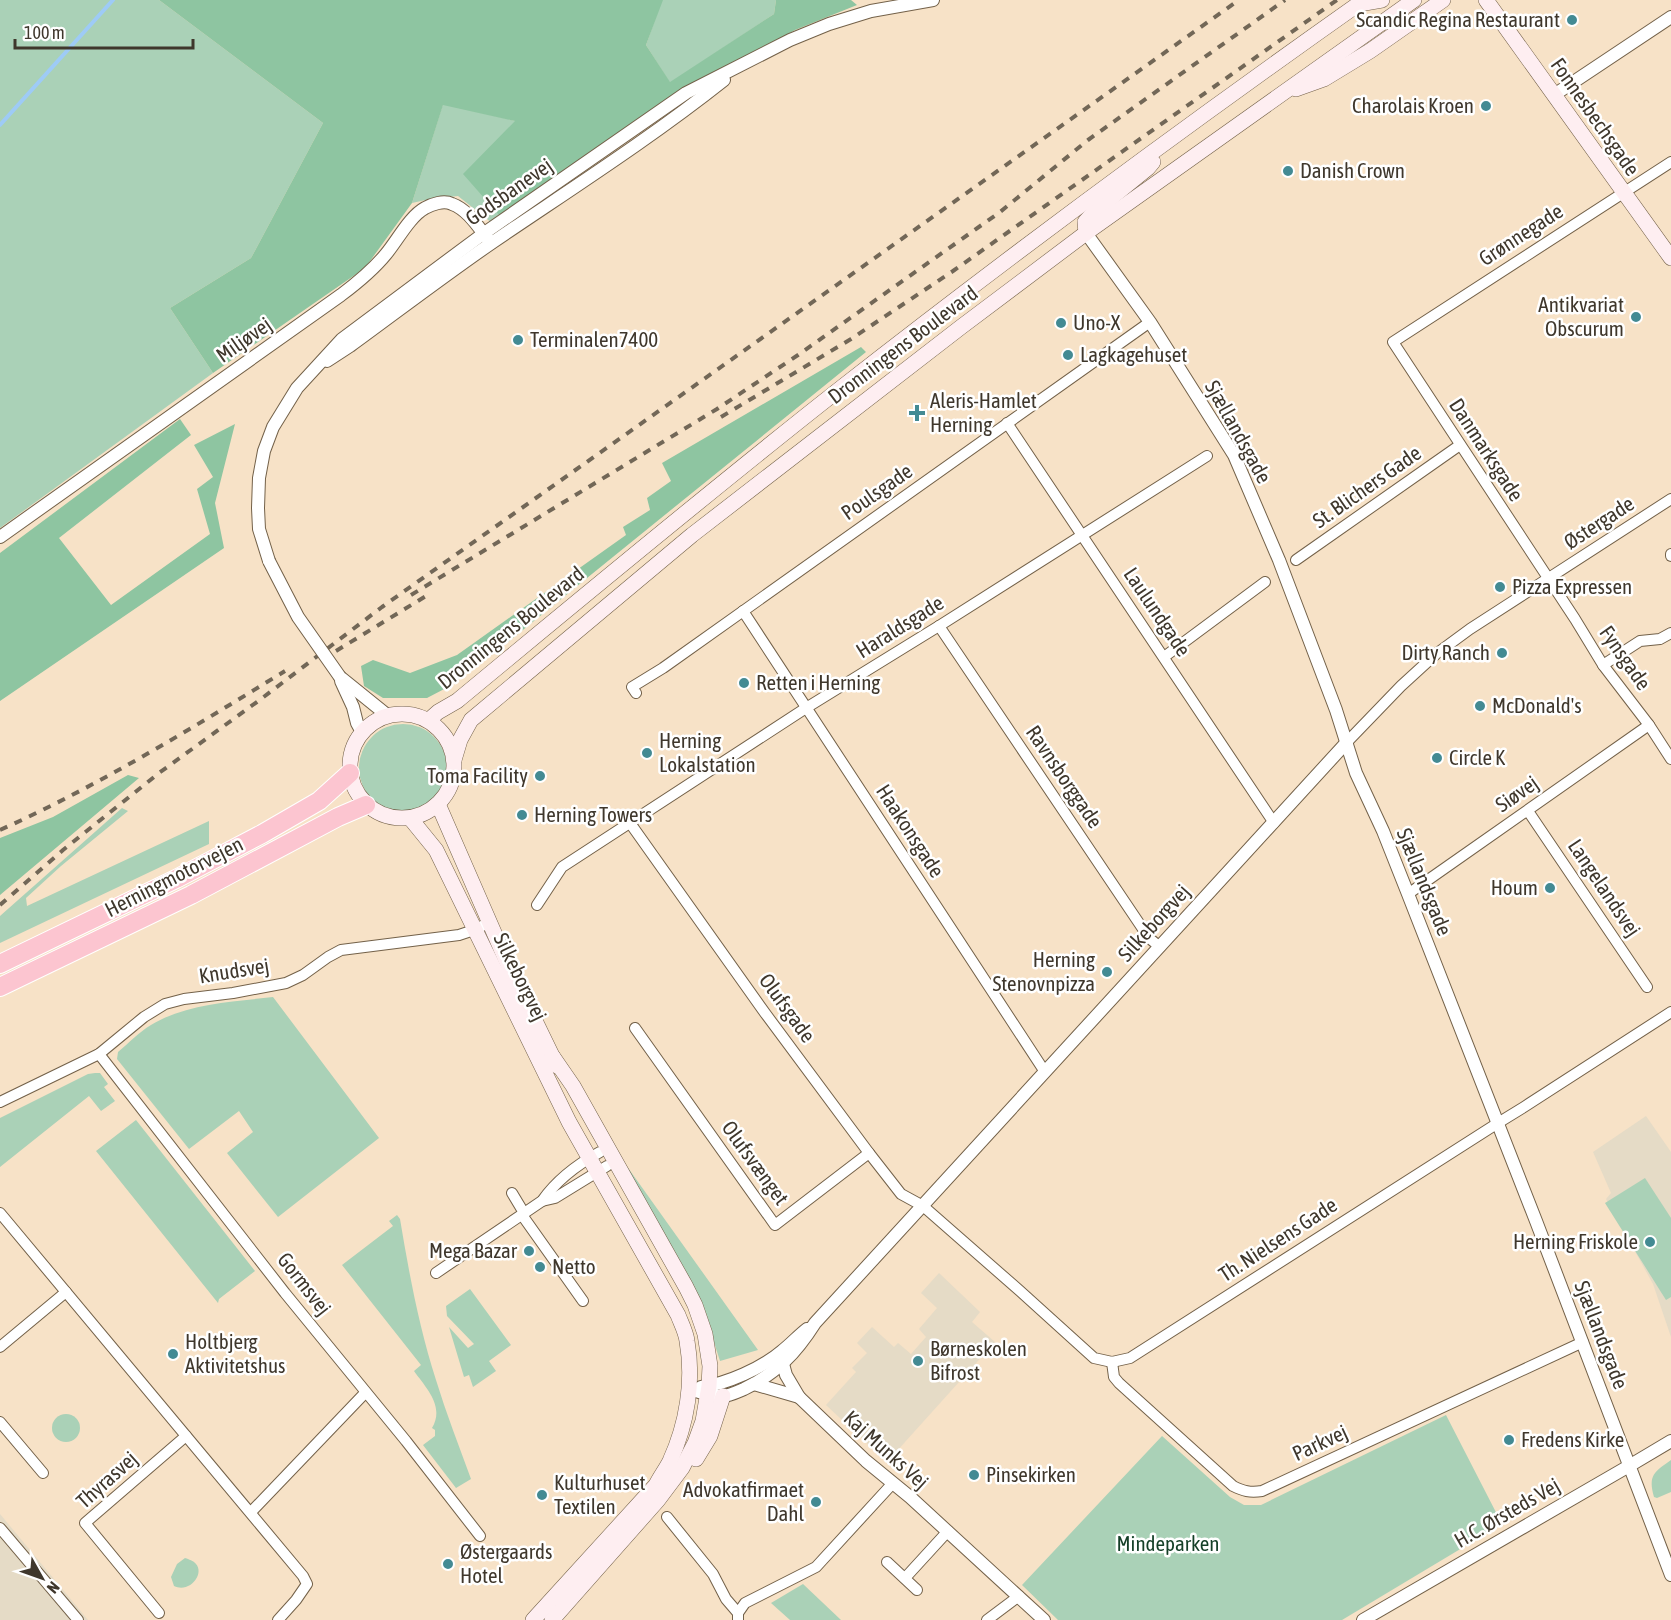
<svg xmlns="http://www.w3.org/2000/svg" width="1671" height="1620" viewBox="0 0 1671 1620" font-family="'Asap Condensed',sans-serif">
<style>
.education{fill:#e5dbc6}
.green{fill:#aad1b7}
.forest{fill:#8ec5a1}
.lines{fill:none;stroke-linecap:round;stroke-linejoin:round}
.stream{stroke:#9ecbf6;stroke-width:4}
.minor-casing{stroke:#736149;stroke-width:12}
.tertiary-casing{stroke:#736149;stroke-width:14}
.secondary-casing{stroke:#736149;stroke-width:16}
.motorway-casing{stroke:#fff;stroke-width:20}
.minor{stroke:#fff;stroke-width:10}
.tertiary{stroke:#fff;stroke-width:12}
.secondary{stroke:#feeef1;stroke-width:15}
.motorway{stroke:#fcc5d0;stroke-width:18}
.rail{stroke:#726757;stroke-width:4;stroke-dasharray:8 8;stroke-linecap:butt}
.tertiary-bridge-casing{stroke:#736149;stroke-width:14;stroke-linecap:butt}
.tertiary-bridge{stroke:#fff;stroke-width:12}
.poi-dot{fill:#438a93;stroke:#fff;stroke-width:2}
.labels{text-anchor:middle;stroke-width:5;stroke-linejoin:round;paint-order:stroke}
.poi-label{font-size:21px;fill:#3f372c;stroke:#fff;text-anchor:start}
.street-label{font-size:21px;fill:#3f372c;stroke:#fff}
.park-label{font-size:21px;fill:#143f27;stroke:#fff}
</style>
<rect width="100%" height="100%" fill="#f7e2c7"/>
<g class="education">
<polygon points="1646,1116 1671,1152 1671,1337 1653,1284 1606,1199 1611,1193 1593,1152"/>
<polygon points="939,1273 980,1312 972,1322 995,1342 887,1462 826,1405 856,1372 852,1368 867,1353 857,1343 872,1327 894,1347 898,1343 911,1354 926,1337 919,1329 937,1308 921,1293"/>
<polygon points="0,1514 88,1620 0,1620"/>
</g>
<g class="green">
<polygon points="0,0 159,0 323,123 251,258 170,308 213,373 0,528"/>
<polygon points="662,0 776,0 774,14 670,83 646,45"/>
<polygon points="443,104 516,121 500,216 492,223 458,196 430,199 412,203"/>
<circle cx="403" cy="768" r="44"/>
<polygon points="122,808 128,811 61,866 26,898 27,906 209,821 209,844 0,943 0,916"/>
<path d="M273,997L379,1138L278,1217L227,1153L253,1132L239,1111L189,1149L117,1059L118,1052C129,1043 139,1032 151,1025C187,1003 232,1002 273,997Z"/>
<polygon points="95,1073 100,1073 108,1084 104,1087 115,1101 101,1111 89,1096 0,1167 0,1118 88,1074"/>
<polygon points="136,1120 255,1271 219,1299 218,1303 96,1151"/>
<polygon points="616,1151 758,1350 720,1361 702,1305"/>
<polygon points="1645,1178 1671,1218 1671,1297 1666,1300 1605,1203"/>
<path d="M397,1215L400,1219C409,1273 419,1327 436,1380C446,1413 459,1446 471,1479L456,1488L423,1445L435,1436V1430L432,1428C445,1406 426,1388 414,1371L421,1365L342,1265L393,1226L389,1221Z"/>
<polygon points="470,1289 511,1345 489,1361 496,1371 473,1387 469,1375 464,1377 449,1327 468,1348 474,1344 447,1316 446,1306"/>
<circle cx="66" cy="1428" r="14"/>
<polygon points="1446,1415 1502,1524 1342,1620 1058,1620 1022,1585 1162,1436 1230,1497 1244,1505 1261,1505"/>
<path d="M1671,1460V1492L1657,1498L1654,1497C1648,1475 1654,1472 1671,1460Z"/>
<path d="M185,1558C186,1558 193,1561 194,1562C207,1572 190,1594 174,1586L171,1577L177,1564Z"/>
<polygon points="803,1584 841,1620 790,1620 771,1603"/>
</g>
<g class="forest">
<polygon points="159,0 663,0 646,45 670,82 774,14 776,0 851,0 857,5 795,30 673,98 500,216 463,174 515,121 443,105 412,203 365,268 213,373 170,308 251,258 323,123"/>
<polygon points="861,347 866,352 508,642 499,641 484,659 450,686 427,698 383,698 364,686 361,666 373,660 410,673 457,655 626,535 623,527 650,510 647,498 671,481 662,463"/>
<polygon points="180,419 191,435 59,538 111,605 210,534 197,489 213,477 194,445 235,424 215,503 224,548 0,701 0,553"/>
<polygon points="128,775 139,778 0,895 0,838 53,817"/>
</g>
<g class="lines">
<polyline class="stream" points="0,125 113,0"/>
<g class="minor-casing">
<g id="minor">
<polyline points="1671,162 1393,342 1575,619 1603,665 1649,725 1671,759"/>
<polyline points="1007,423 1274,823"/>
<polyline points="1671,554 1671,556"/>
<polyline points="1296,560 1460,445"/>
<polyline points="743,611 1045,1072"/>
<polyline points="939,626 1149,938 1160,947"/>
<polyline points="1164,657 1265,582"/>
<polyline points="1603,665 1640,641 1660,639 1671,633"/>
<polyline points="636,693 632,687 663,668 1150,322"/>
<polyline points="1347,742 1401,686 1436,654 1470,629 1671,499"/>
<polyline points="1528,811 1647,987"/>
<polyline points="630,823 765,1013 869,1153 901,1194 923,1206 1020,1291 1094,1358 1112,1362 1130,1358 1498,1123 1524,1107 1671,1012"/>
<polyline points="1408,894 1649,725"/>
<polyline points="537,905 562,867 806,708 939,626 1207,456"/>
<polyline points="635,1028 775,1225 869,1153"/>
<polyline points="99,1054 285,1293 406,1441 480,1536"/>
<polyline points="0,1102 99,1054 144,1017 165,1004 184,999 233,993 286,983 303,975 328,957 341,950 459,935 474,930 490,922"/>
<polyline points="512,1193 524,1213"/>
<polyline points="542,1201 555,1198 607,1166"/>
<polyline points="0,1213 303,1576 307,1584 296,1600 278,1620"/>
<polyline points="522,1215 583,1301"/>
<path d="M436,1273L542,1201C556,1181 578,1164 600,1152"/>
<polyline points="0,1347 66,1292"/>
<path d="M1112,1362L1114,1377L1119,1383L1233,1486C1243,1491 1250,1493 1262,1491L1583,1342"/>
<polyline points="0,1422 43,1473"/>
<polyline points="251,1512 365,1393"/>
<polyline points="667,1517 713,1574 726,1599 738,1613"/>
<polyline points="0,1528 78,1620"/>
<polyline points="887,1562 917,1590"/>
<polyline points="905,1578 948,1531"/>
<polyline points="159,1613 85,1523 186,1436"/>
<polyline points="738,1620 738,1613 745,1603 816,1567 893,1483"/>
<polyline points="987,1620 1019,1596"/>
</g>
</g>
<g class="tertiary-casing">
<g id="tertiary">
<polyline points="1554,95 1671,17"/>
<polyline points="1086,233 1150,322 1234,455 1279,560 1336,710 1356,773 1383,831 1408,894 1536,1221 1671,1575"/>
<path d="M327,361L350,346C398,311 445,275 493,242C571,189 651,138 724,80"/>
<path d="M0,537L341,295C357,283 373,270 386,254C397,241 410,216 425,208C432,204 444,200 452,204C469,210 480,230 491,243"/>
<polyline points="269,561 259,529 258,508 259,478 264,451 273,427 297,388 342,339 483,234 686,93 790,40 829,24 871,11 933,0"/>
<polyline points="340,677 387,715"/>
<polyline points="341,681 353,707 357,723 362,732"/>
<polyline points="783,1364 786,1375 799,1397 866,1461 910,1497 1044,1620"/>
<polyline points="754,1384 799,1397"/>
<path d="M701,1387C727,1384 762,1368 782,1351C791,1344 798,1336 807,1329"/>
<path d="M690,1389C700,1392 710,1397 722,1396C729,1396 737,1392 744,1389C777,1373 796,1353 815,1323L1347,742"/>
<polyline points="1363,1620 1629,1466 1671,1441"/>
</g>
</g>
<g class="secondary-casing">
<g id="secondary">
<polyline points="1486,0 1671,258"/>
<polyline points="1359,4 1382,0"/>
<polyline points="1296,89 1324,79 1370,51 1443,0"/>
<polyline points="1086,233 1085,222 1095,211 1148,168 1153,162"/>
<circle cx="402" cy="766" r="52"/>
<path d="M429,720L438,712L457,701C584,596 711,490 841,388C1012,254 1187,125 1364,0"/>
<polyline points="454,760 460,740 471,720 692,535 961,327 1086,233 1414,0"/>
<polyline points="438,804 509,967 557,1066"/>
<path d="M410,818L436,850L569,1122L678,1315C681,1323 686,1332 687,1341C694,1381 687,1424 670,1461C666,1469 660,1477 656,1485L533,1620"/>
<polyline points="696,1459 710,1436 723,1396"/>
<polyline points="552,1620 658,1500 682,1468 695,1443 703,1421 709,1386 710,1366 705,1334 695,1305 686,1287 573,1086 553,1057"/>
</g>
</g>
<g class="motorway-casing">
<g id="motorway">
<polyline points="0,964 176,879 262,834 319,801 350,773"/>
<polyline points="0,987 191,895 338,817 366,805"/>
</g>
</g>
<use href="#minor" class="minor"/>
<use href="#tertiary" class="tertiary"/>
<use href="#secondary" class="secondary"/>
<use href="#motorway" class="motorway"/>
<g class="rail">
<polyline points="721,417 851,339 953,271 1337,0"/>
<polyline points="411,595 717,409 798,355 1000,212 1088,140 1285,0"/>
<polyline points="336,651 426,596"/>
<path d="M0,830C100,785 192,728 285,671"/>
<polyline points="0,905 63,850 159,773 261,699 382,607 1239,0"/>
</g>
<g class="tertiary-bridge-casing">
<polyline id="tertiary-bridge" points="269,561 298,617 340,677"/>
</g>
<use href="#tertiary-bridge" class="tertiary-bridge"/>
</g>
<g class="poi-dot">
<circle cx="1572" cy="20" r="6"/>
<circle cx="1486" cy="106" r="6"/>
<circle cx="1288" cy="171" r="6"/>
<circle cx="1636" cy="317" r="6"/>
<circle cx="1061" cy="323" r="6"/>
<circle cx="518" cy="340" r="6"/>
<circle cx="1068" cy="355" r="6"/>
<path d="M914 404h6v6h6v6h-6v6h-6v-6h-6v-6h6z"/>
<circle cx="1500" cy="587" r="6"/>
<circle cx="1502" cy="653" r="6"/>
<circle cx="744" cy="683" r="6"/>
<circle cx="1480" cy="706" r="6"/>
<circle cx="647" cy="753" r="6"/>
<circle cx="1437" cy="758" r="6"/>
<circle cx="540" cy="776" r="6"/>
<circle cx="522" cy="815" r="6"/>
<circle cx="1550" cy="888" r="6"/>
<circle cx="1107" cy="972" r="6"/>
<circle cx="1650" cy="1242" r="6"/>
<circle cx="529" cy="1251" r="6"/>
<circle cx="540" cy="1267" r="6"/>
<circle cx="173" cy="1354" r="6"/>
<circle cx="918" cy="1361" r="6"/>
<circle cx="1509" cy="1440" r="6"/>
<circle cx="974" cy="1475" r="6"/>
<circle cx="542" cy="1495" r="6"/>
<circle cx="816" cy="1502" r="6"/>
<circle cx="448" cy="1564" r="6"/>
</g>
<g class="labels">
<g class="poi-label">
<text x="1560" y="27" text-anchor="end">Scandic Regina Restaurant</text>
<text x="1474" y="113" text-anchor="end">Charolais Kroen</text>
<text x="1300" y="178">Danish Crown</text>
<text x="1624" y="312" text-anchor="end">Antikvariat<tspan x="1624" dy="24">Obscurum</tspan></text>
<text x="1073" y="330">Uno-X</text>
<text x="530" y="347">Terminalen7400</text>
<text x="1080" y="362">Lagkagehuset</text>
<text x="930" y="408">Aleris-Hamlet<tspan x="930" dy="24">Herning</tspan></text>
<text x="1512" y="594">Pizza Expressen</text>
<text x="1490" y="660" text-anchor="end">Dirty Ranch</text>
<text x="756" y="690">Retten i Herning</text>
<text x="1492" y="713">McDonald's</text>
<text x="659" y="748">Herning<tspan x="659" dy="24">Lokalstation</tspan></text>
<text x="1449" y="765">Circle K</text>
<text x="528" y="783" text-anchor="end">Toma Facility</text>
<text x="534" y="822">Herning Towers</text>
<text x="1538" y="895" text-anchor="end">Houm</text>
<text x="1095" y="967" text-anchor="end">Herning<tspan x="1095" dy="24">Stenovnpizza</tspan></text>
<text x="1638" y="1249" text-anchor="end">Herning Friskole</text>
<text x="517" y="1258" text-anchor="end">Mega Bazar</text>
<text x="552" y="1274">Netto</text>
<text x="185" y="1349">Holtbjerg<tspan x="185" dy="24">Aktivitetshus</tspan></text>
<text x="930" y="1356">Børneskolen<tspan x="930" dy="24">Bifrost</tspan></text>
<text x="1521" y="1447">Fredens Kirke</text>
<text x="986" y="1482">Pinsekirken</text>
<text x="554" y="1490">Kulturhuset<tspan x="554" dy="24">Textilen</tspan></text>
<text x="804" y="1497" text-anchor="end">Advokatfirmaet<tspan x="804" dy="24">Dahl</tspan></text>
<text x="460" y="1559">Østergaards<tspan x="460" dy="24">Hotel</tspan></text>
</g>
<g class="street-label">
<text transform="translate(1595 117) rotate(55)" y="7">Fonnesbechsgade</text>
<text transform="translate(509 192) rotate(-35)" y="7">Godsbanevej</text>
<text transform="translate(1521 235) rotate(-33)" y="7">Grønnegade</text>
<text transform="translate(244 340) rotate(-35)" y="7">Miljøvej</text>
<text transform="translate(903 345) rotate(-37)" y="7">Dronningens Boulevard</text>
<text transform="translate(1238 432) rotate(61)" y="7">Sjællandsgade</text>
<text transform="translate(1486 450) rotate(57)" y="7">Danmarksgade</text>
<text transform="translate(1367 487) rotate(-35)" y="7">St. Blichers Gade</text>
<text transform="translate(877 492) rotate(-35)" y="7">Poulsgade</text>
<text transform="translate(1599 523) rotate(-33)" y="7">Østergade</text>
<text transform="translate(1157 612) rotate(56)" y="7">Laulundgade</text>
<text transform="translate(900 627) rotate(-32)" y="7">Haraldsgade</text>
<text transform="translate(511 628) rotate(-39)" y="7">Dronningens Boulevard</text>
<text transform="translate(1625 658) rotate(55)" y="7">Fynsgade</text>
<text transform="translate(1064 777) rotate(56)" y="7">Ravnsborggade</text>
<text transform="translate(1517 794) rotate(-35)" y="7">Siøvej</text>
<text transform="translate(910 831) rotate(57)" y="7">Haakonsgade</text>
<text transform="translate(174 877) rotate(-27)" y="7">Herningmotorvejen</text>
<text transform="translate(1424 882) rotate(68)" y="7">Sjællandsgade</text>
<text transform="translate(1604 888) rotate(56)" y="7">Langelandsvej</text>
<text transform="translate(1154 923) rotate(-48)" y="7">Silkeborgvej</text>
<text transform="translate(234 971) rotate(-9)" y="7">Knudsvej</text>
<text transform="translate(520 977) rotate(64)" y="7">Silkeborgvej</text>
<text transform="translate(787 1008) rotate(54)" y="7">Olufsgade</text>
<text transform="translate(755 1163) rotate(54)" y="7">Olufsvænget</text>
<text transform="translate(1278 1240) rotate(-33)" y="7">Th. Nielsens Gade</text>
<text transform="translate(304 1284) rotate(52)" y="7">Gormsvej</text>
<text transform="translate(1601 1335) rotate(69)" y="7">Sjællandsgade</text>
<text transform="translate(1320 1443) rotate(-25)" y="7">Parkvej</text>
<text transform="translate(886 1450) rotate(42)" y="7">Kaj Munks Vej</text>
<text transform="translate(107 1480) rotate(-42)" y="7">Thyrasvej</text>
<text transform="translate(1507 1513) rotate(-30)" y="7">H.C. Ørsteds Vej</text>
</g>
<g class="park-label">
<text x="1168" y="1551">Mindeparken</text>
</g>
</g>
<g transform="translate(42 1578) rotate(130)" stroke="#ffffff" stroke-width="4.5" paint-order="stroke">
<path d="M0-4.5L10 22L0 15L-10 22Z" fill="#3f372c"/>
<text y="-9" font-size="16" font-weight="bold" text-anchor="middle" fill="#3f372c">N</text>
</g>
<path d="M15 39v9h178v-9" fill="none" stroke="#3f372c" stroke-width="3"/>
<text x="24" y="39" font-size="18" fill="#3f372c" stroke="#ffffff" stroke-width="4.5" paint-order="stroke">100 m</text>
</svg>
